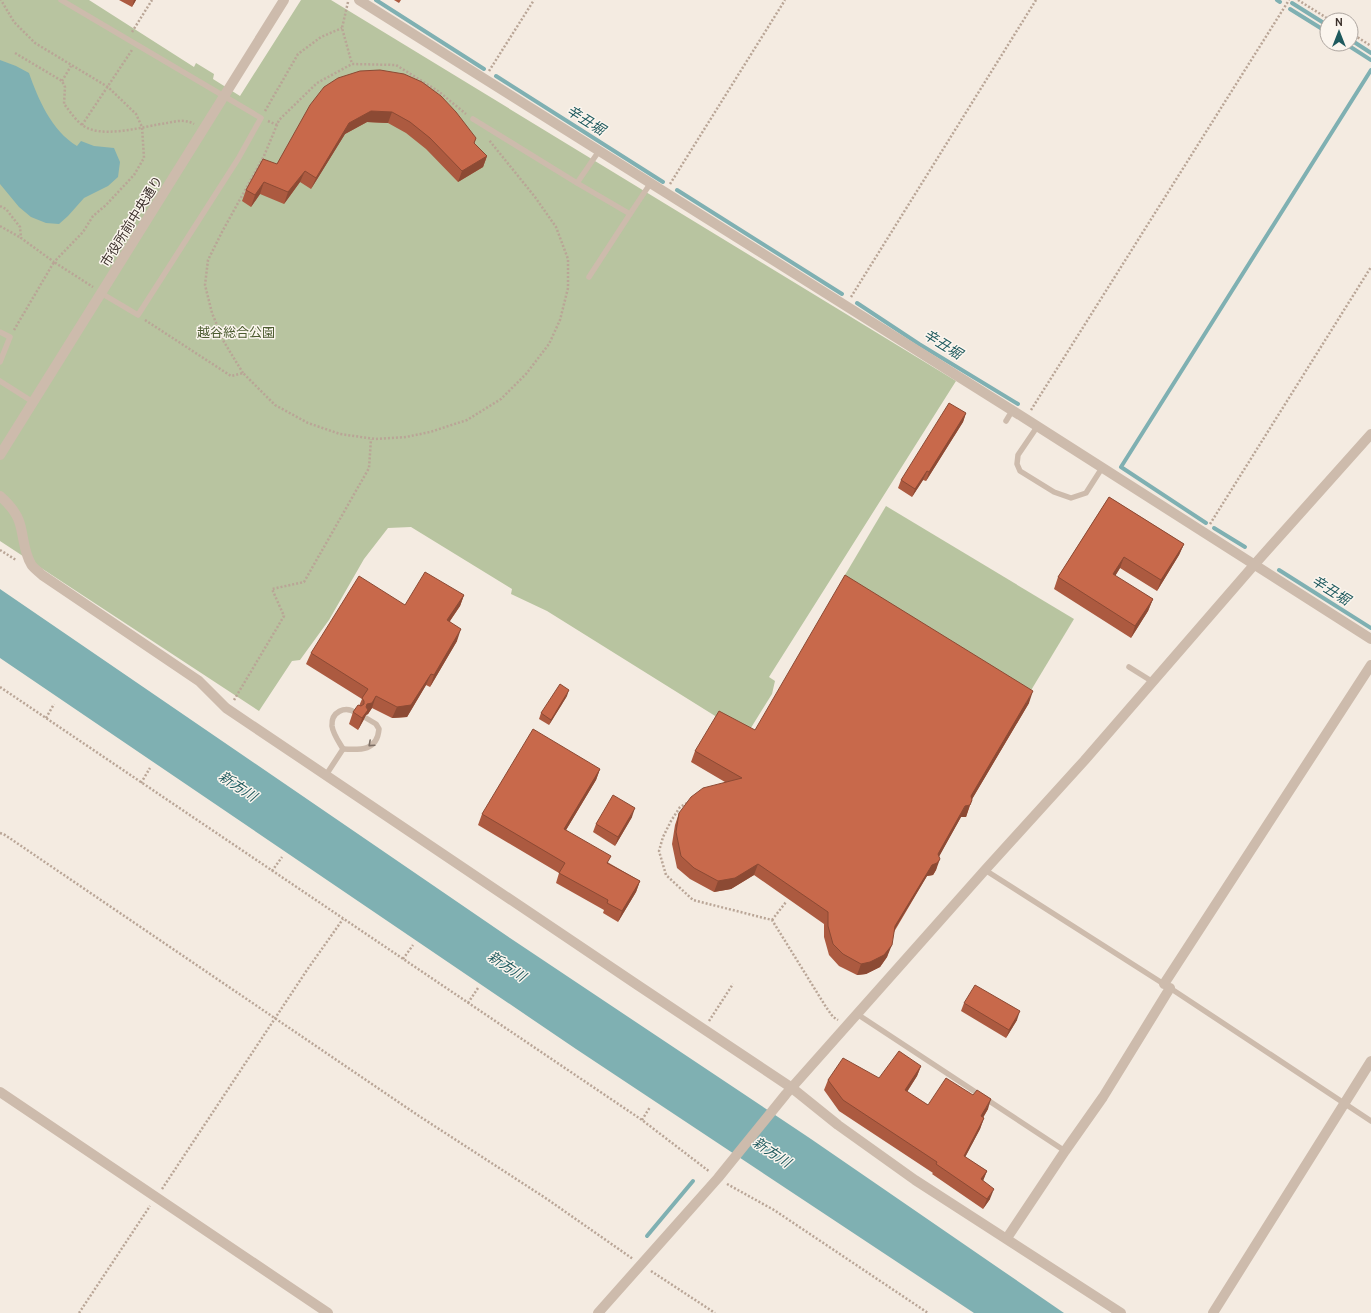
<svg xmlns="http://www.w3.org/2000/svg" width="1371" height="1313" viewBox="0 0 1371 1313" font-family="Cabin,'Noto Sans JP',sans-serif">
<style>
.green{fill:#b8c4a0}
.water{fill:#7fb0b2}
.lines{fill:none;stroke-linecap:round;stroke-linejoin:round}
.stream{stroke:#7fb0b2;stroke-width:4}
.path{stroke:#b9a596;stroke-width:2.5;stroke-dasharray:2 2;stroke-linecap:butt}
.service{stroke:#cdbbac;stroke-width:5.5}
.minor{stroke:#cdbbac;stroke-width:10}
.tertiary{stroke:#cdbbac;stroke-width:10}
.wall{fill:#ac5a40}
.shaded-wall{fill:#8c4a34}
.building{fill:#c8694b;stroke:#8c4a34}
.oneway{stroke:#7d6f65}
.labels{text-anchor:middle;stroke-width:3;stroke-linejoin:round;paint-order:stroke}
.street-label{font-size:13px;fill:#3b302b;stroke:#fbf5ee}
.park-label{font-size:13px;fill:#4a5a2e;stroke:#fbf5ee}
.water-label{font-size:14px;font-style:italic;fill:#1f5a5e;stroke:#fbf5ee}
</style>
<rect width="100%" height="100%" fill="#f4ebe1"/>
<g class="green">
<polygon points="0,0 89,0 194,67 196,63 214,74 213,79 240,96 301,0 331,0 956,381 769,677 775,681 772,694 749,731 736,729 547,611 511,594 512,589 411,527 388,528 364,559 329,620 300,660 292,661 259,711 0,541"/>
<polygon points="886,506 1074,619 1030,692 842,580"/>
</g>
<g class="water">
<path d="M0,60L16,66L29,73C38,99 52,131 77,146L81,141L94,146L114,148L120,162L118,177L108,186L84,198L68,216L59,224L46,223L31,217L19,207L0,184Z"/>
<polygon points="0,589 510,938 811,1139 1064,1313 974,1313 576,1049 0,658"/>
</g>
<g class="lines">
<g class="stream">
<polyline points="376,0 484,69"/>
<polyline points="1277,0 1280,2"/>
<polyline points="1292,3 1327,25"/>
<polyline points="1290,9 1327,32"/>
<polyline points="1351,40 1371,53"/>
<polyline points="1346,44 1371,60"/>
<polyline points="496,76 663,182"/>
<polyline points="677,190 842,294"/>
<polyline points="857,303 919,344 1018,404"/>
<polyline points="1206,523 1121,467 1371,70"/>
<polyline points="1214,528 1245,547"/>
<polyline points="1279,570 1371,628"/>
<polyline points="647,1236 693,1181"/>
</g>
<g class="path">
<polyline points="1298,0 1330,20"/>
<polyline points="348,2 342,28 352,64"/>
<polyline points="132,32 152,0"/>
<polyline points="1351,33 1371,46"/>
<path d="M15,53L62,81L65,87L64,104C69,110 74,118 80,123C98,141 144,126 167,123C177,121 185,119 194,124"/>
<polyline points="489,71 534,0"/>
<polyline points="62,81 71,66"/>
<polyline points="265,111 298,54 321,37 342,28"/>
<polyline points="268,121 277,125"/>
<polyline points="82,125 132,50"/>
<polyline points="670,184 785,0"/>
<polyline points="0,206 6,209 20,227 21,238 54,262 83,232 93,216 106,205 134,175 144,158 142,127 136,114 108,87 35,43 14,22 1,0"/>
<polyline points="0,226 21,238"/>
<polyline points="851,297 1036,0"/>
<polyline points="145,320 231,376 243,373 275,405 308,423 340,434 375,439 406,437 430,432 467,420 501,399 526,374 549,344 560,320 568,288 568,259 556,227 535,197 489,140"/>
<polyline points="14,330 54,262 93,287"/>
<polyline points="243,373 224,342 212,313 205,285 208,260 222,232 264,156 279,120 317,83 352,64 396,65 438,91 466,114"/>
<polyline points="1031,410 1289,0"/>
<polyline points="1210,524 1371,267"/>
<polyline points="0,550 16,560"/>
<polyline points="0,687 642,1120 710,1172"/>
<polyline points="234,700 284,616 272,589 304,582 369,468 371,439"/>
<polyline points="46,718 54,704"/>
<polyline points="141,783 150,768"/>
<polyline points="687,803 680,807 671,821 663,837 659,851 666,875 693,900 772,920 826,1007 833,1017 838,1020"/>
<polyline points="0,833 5,835 419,1116 547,1199 633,1259"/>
<polyline points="272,871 282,857"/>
<polyline points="772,920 786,902"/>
<polyline points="403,959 413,945"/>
<polyline points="468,1003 478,988"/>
<polyline points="709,1021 733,984"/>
<polyline points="642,1120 650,1107"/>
<polyline points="727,1184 774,1210 928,1313"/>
<polyline points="162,1189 307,970 343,919"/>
<polyline points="651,1271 715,1313"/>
<polyline points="79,1313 150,1206"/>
</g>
<g class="service">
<polyline points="61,0 261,118 238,159 138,315 101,293"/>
<polyline points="473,119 577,183"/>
<polyline points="599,151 577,183 630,214 650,184"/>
<polyline points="589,277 630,214"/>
<polyline points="0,332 10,337 0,362"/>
<polyline points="0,381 33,402"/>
<polyline points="1006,421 1012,411"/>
<polyline points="1037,427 1018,455 1017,464 1020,471 1054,492 1071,498 1086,493 1102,468"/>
<polyline points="1129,667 1153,682"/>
<path d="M343,749C361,750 377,751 379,729L376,724L366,718"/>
<path d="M343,749C339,742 333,734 332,726C331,712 345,705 356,713"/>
<polyline points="326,775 343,749"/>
<polyline points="985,870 1170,988 1371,1121"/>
<polyline points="857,1014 1065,1151"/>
</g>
<g class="minor">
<path d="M0,496C8,503 15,510 19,521C24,535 23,551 31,564C33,568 38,571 42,575L199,681L226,708L636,984L792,1088L838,1125L915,1180L1121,1313"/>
<polyline points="1164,984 1371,665"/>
<polyline points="1007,1238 1065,1151 1103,1097 1170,988"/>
<polyline points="1213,1313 1371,1061"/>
</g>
<g class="tertiary">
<polyline points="359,0 1026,419 1371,639"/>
<polyline points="0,455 284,0"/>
<polyline points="0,1092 328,1313"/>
<polyline points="598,1313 718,1178 786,1094 985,870 1084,761 1254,565 1371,434"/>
</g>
</g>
<g class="wall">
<polygon points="119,0 136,0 132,7"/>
<polygon points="394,0 401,0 399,3"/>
<polygon points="324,87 476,138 474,144 487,156 483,167 458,182 426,149 406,133 388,123 367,122 345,134 311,189 300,182 284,204 260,194 251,207 242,201 246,190 277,164"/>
<polygon points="966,413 963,422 926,481 923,480 912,497 898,488 901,480"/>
<polygon points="1109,497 1184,544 1179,555 1157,591 1120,568 1115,576 1153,599 1148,611 1131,638 1054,589 1058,577"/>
<polygon points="464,595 460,606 450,621 457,641 430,687 426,685 407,717 392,718 372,708 368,714 366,715 363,721 358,730 349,724 353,712 359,706 362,699 306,664 311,653 405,605"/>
<polygon points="567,696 549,725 539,719 541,713"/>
<polygon points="1029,703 972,799 966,817 961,817 939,856 936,870 933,875 927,876 894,932 887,957 880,967 866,974 857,975 839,966 829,955 824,937 824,924 754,875 731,889 714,892 690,879 677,868 672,844 675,825 679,813 725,782 691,762 695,751 755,730"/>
<polygon points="600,769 596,780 566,830 609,863 640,881 636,892 618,922 603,913 604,910 556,883 559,873 478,825 482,814"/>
<polygon points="632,817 615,846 593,832 596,824"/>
<polygon points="964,1003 1017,1020 1006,1038 961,1011"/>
<polygon points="921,1066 917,1076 907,1092 928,1105 988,1109 983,1118 984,1118 980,1129 965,1157 987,1171 983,1180 990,1199 983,1209 932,1174 933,1173 839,1111 824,1090 828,1080 879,1078"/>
</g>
<g class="shaded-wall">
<polygon points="134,0 136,0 132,7"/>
<polygon points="371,111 392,112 388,123 367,122 345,134 311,189 316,178 349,123"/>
<polygon points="487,156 483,167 458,182 462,171"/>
<polygon points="305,171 300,182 284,204 288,192"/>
<polygon points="264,182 260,194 251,207 255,195"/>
<polygon points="966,413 963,422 926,481 929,472"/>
<polygon points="927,471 923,480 912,497 915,489"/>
<polygon points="1184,544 1179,555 1157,591 1161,580"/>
<polygon points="1124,557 1120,568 1109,586 1113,574"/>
<polygon points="464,595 460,606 443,631 447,620"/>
<polygon points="1153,599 1148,611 1131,638 1135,626"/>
<polygon points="461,629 457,641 430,687 434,675"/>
<polygon points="431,674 426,685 407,717 392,718 397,707"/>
<polygon points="569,690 567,696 549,725 551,720"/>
<polygon points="1033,691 1029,703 968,806 970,805 966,817 961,817 935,864 940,859 936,870 933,875 927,876 890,937 895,926 938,854 971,796"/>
<polygon points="376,696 372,708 368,714 366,715 363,721 358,730 367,704"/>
<polygon points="600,769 596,780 560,840 564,829"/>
<polygon points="635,808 632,817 615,846 618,837"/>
<polygon points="758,864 754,875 731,889 714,892 718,881"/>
<polygon points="640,881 636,892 618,922 622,911"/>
<polygon points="892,945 887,957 880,967 866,974 857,975 861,964"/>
<polygon points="1020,1011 1017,1020 1006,1038 1009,1030"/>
<polygon points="921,1066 917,1076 901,1101 905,1090"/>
<polygon points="991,1099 988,1109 977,1127 981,1116"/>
<polygon points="984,1118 980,1129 960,1167 964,1156"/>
<polygon points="987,1171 983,1181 981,1179"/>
<polygon points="994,1189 990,1199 983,1209 987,1199"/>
</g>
<g class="building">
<polygon points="380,70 404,74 422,82 441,96 456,112 476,138 474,143 487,156 462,171 430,138 410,122 392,112 371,111 349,123 316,178 305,171 288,192 264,182 255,195 246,190 263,159 277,164 310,105 324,87 338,78 360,71"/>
<polygon points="949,403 966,413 929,472 927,471 915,489 901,480"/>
<polygon points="1109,497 1184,544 1161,580 1124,557 1113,574 1153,599 1135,626 1058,577"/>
<polygon points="425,572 464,595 447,620 461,629 434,675 431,674 411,705 397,707 376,696 372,703 367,704 366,707 368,710 362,718 353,712 358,705 361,706 364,704 364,701 362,698 368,689 311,653 359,576 405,605"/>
<polygon points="845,575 1033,691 971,796 972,800 970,805 965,806 938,854 940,859 937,863 932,865 895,926 892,945 884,955 870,962 861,964 843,954 833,944 828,926 828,912 758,864 735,878 718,881 694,868 681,856 676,832 679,813 691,797 703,788 742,778 695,751 719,711 755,730"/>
<polygon points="560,684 569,690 551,720 541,713"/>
<polygon points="533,729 600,769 564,829 611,856 607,863 640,881 622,911 607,903 608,900 559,873 565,863 482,814"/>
<polygon points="613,795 635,808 618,837 596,824"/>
<polygon points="975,985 1020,1011 1009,1030 964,1003"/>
<polygon points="899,1051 921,1066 905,1090 928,1105 946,1078 973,1095 977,1090 991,1099 981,1116 984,1118 964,1156 987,1171 981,1179 994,1189 987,1199 936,1164 937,1162 843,1100 828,1080 843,1058 879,1078"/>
</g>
<defs><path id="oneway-chevron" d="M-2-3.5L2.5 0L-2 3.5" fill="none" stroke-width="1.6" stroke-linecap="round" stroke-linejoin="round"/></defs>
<use class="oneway" href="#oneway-chevron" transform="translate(371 744) rotate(138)"/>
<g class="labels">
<g class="street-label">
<text transform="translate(131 221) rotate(-58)" y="5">市役所前中央通り</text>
</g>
<g class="park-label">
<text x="236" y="337">越谷総合公園</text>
</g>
<g class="water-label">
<text transform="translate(586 120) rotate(32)" y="5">辛丑堀</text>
<text transform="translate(943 344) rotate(32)" y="5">辛丑堀</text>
<text transform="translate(1331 590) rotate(32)" y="5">辛丑堀</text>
<text transform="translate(238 786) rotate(34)" y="5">新方川</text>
<text transform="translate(507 966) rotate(34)" y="5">新方川</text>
<text transform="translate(772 1152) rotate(34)" y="5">新方川</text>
</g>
</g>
<g transform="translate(1339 32)"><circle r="19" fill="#fbf5ee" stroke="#aea6a0"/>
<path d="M0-3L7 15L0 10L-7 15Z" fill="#1f5a5e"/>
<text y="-6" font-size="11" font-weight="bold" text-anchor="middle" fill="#3b302b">N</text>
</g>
</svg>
